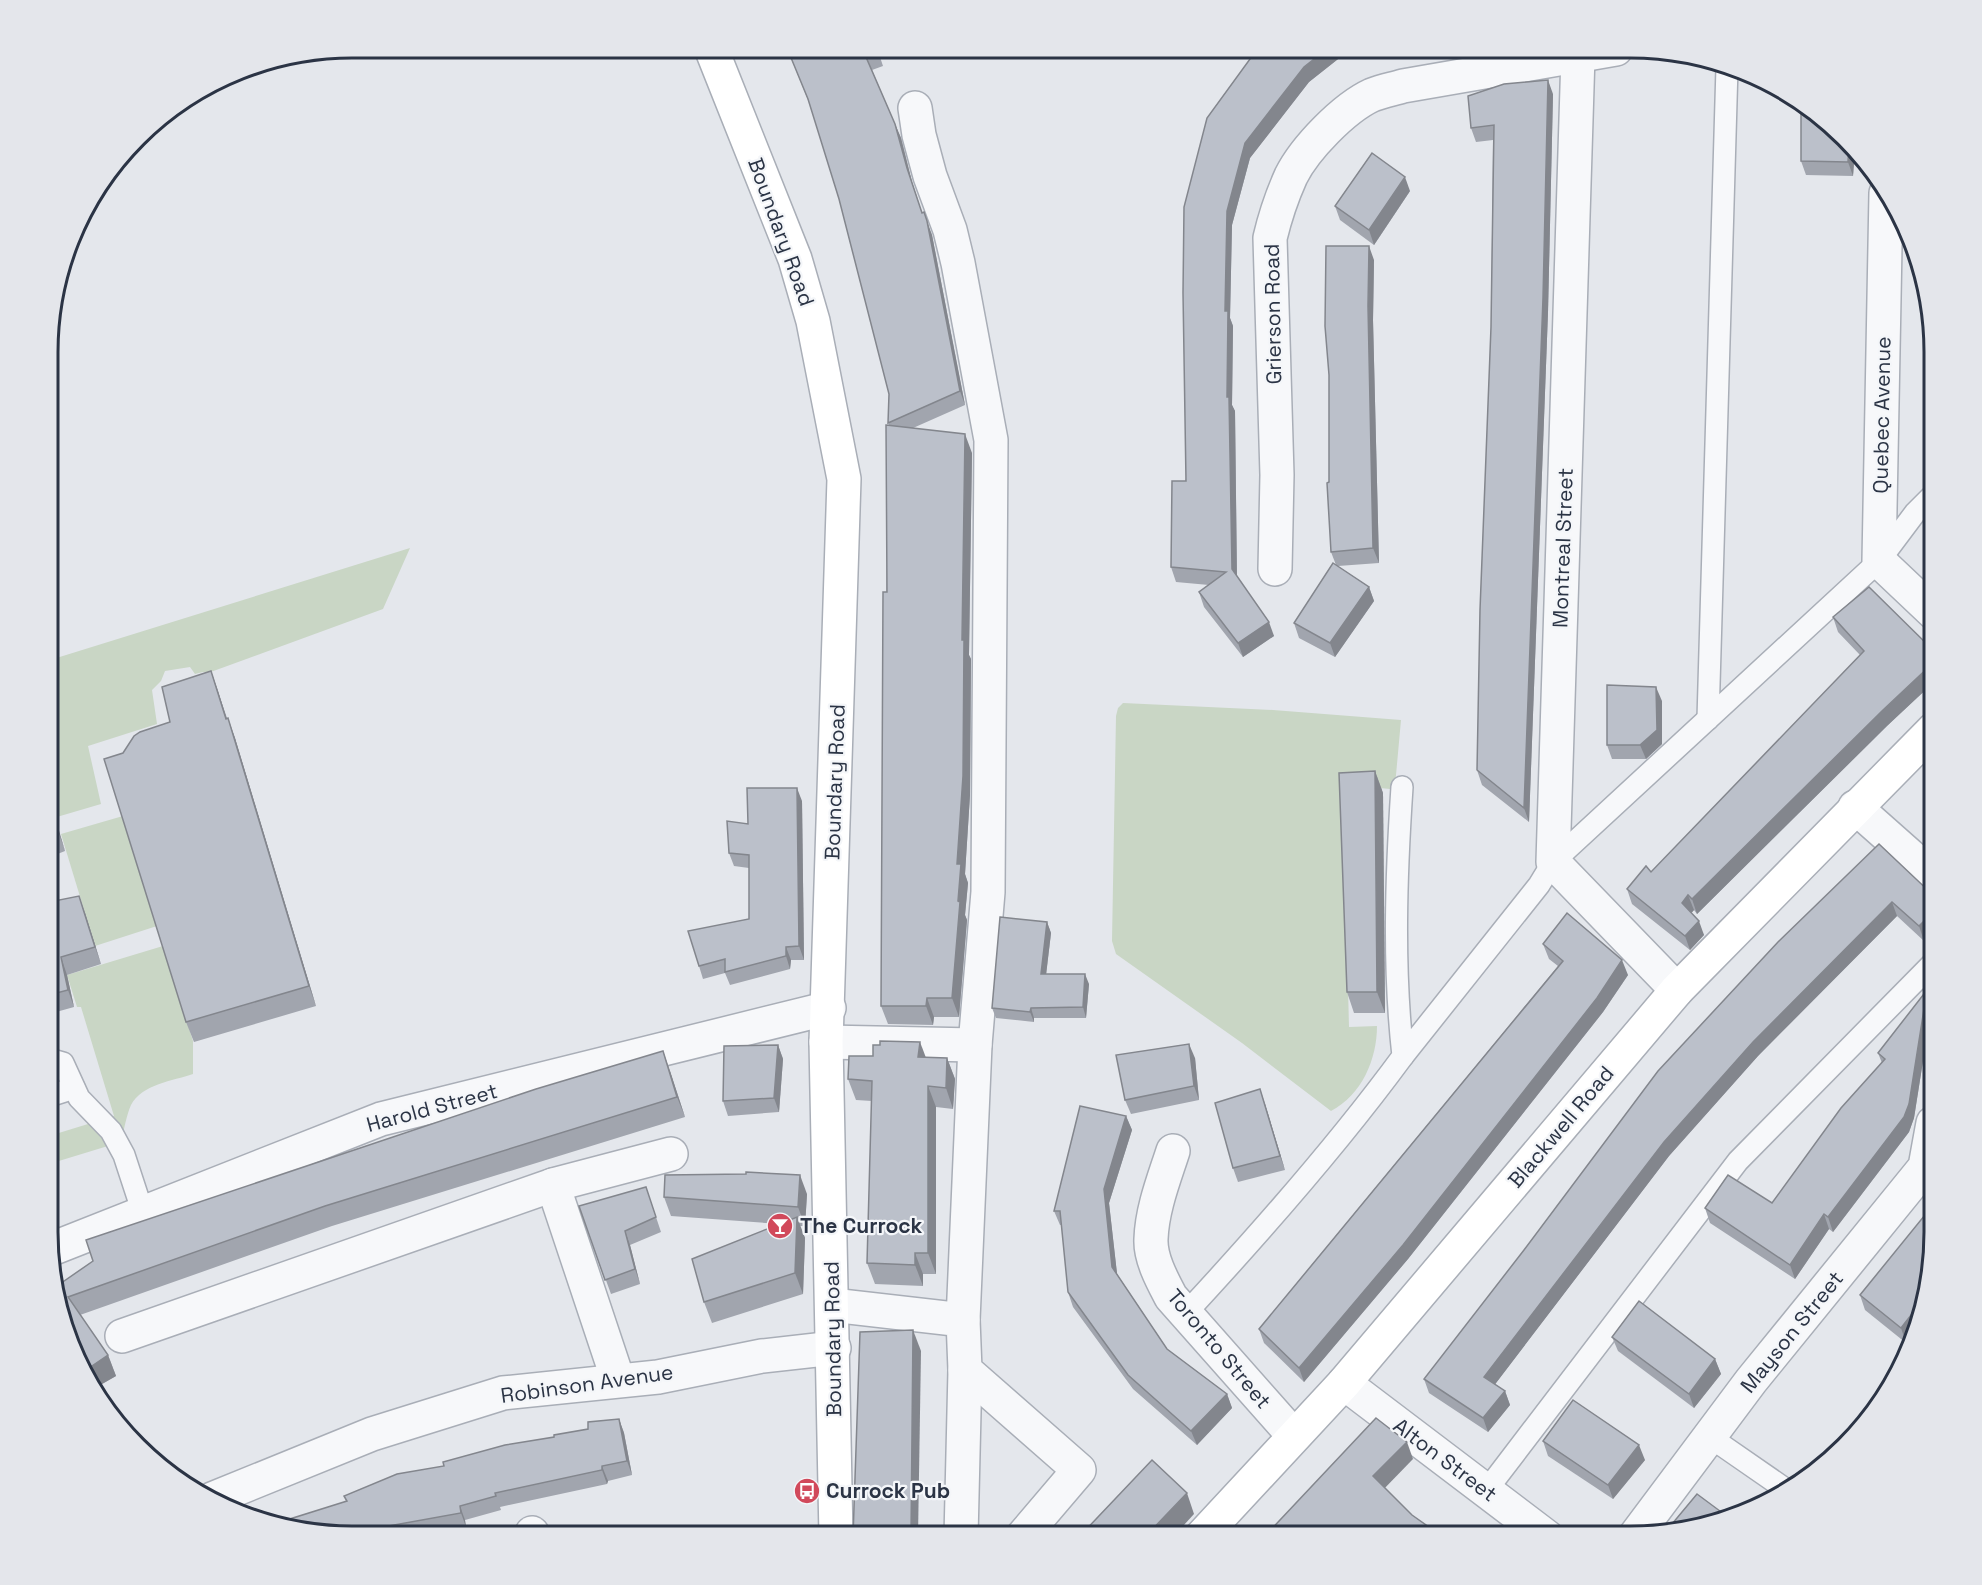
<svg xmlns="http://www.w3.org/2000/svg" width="1982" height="1585" viewBox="0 0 1982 1585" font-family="'Space Grotesk',sans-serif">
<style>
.green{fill:#c9d6c5}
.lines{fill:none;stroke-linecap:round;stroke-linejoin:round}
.lane-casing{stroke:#a9aeb7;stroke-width:24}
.street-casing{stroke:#a9aeb7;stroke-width:36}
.secondary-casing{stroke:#a9aeb7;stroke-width:36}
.lane{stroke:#f7f8fa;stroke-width:21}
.street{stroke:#f7f8fa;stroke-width:33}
.secondary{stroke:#fff;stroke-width:33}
.wall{fill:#a1a5ae}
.shaded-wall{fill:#83868d}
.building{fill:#bbc0ca;stroke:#83868d;stroke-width:1.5}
.labels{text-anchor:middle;stroke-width:4.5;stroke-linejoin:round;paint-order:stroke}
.street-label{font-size:21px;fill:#2b3445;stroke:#f4f6f9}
.poi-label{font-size:21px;font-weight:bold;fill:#2b3445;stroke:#f4f6f9;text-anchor:start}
.rim{fill:none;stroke:#2b3445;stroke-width:3}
</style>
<rect width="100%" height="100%" fill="#e4e7ec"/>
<g class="green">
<polygon points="410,548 383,609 208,673 203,672 195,674 190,667 165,671 161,681 152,690 157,724 88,746 101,804 50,819 50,660"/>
<path d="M1123,703L1273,710L1401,720L1395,786L1390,789L1349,785L1343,787L1349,1027L1377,1026C1377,1059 1362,1095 1331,1111L1242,1043L1116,954L1112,941L1116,716L1118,708Z"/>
<polygon points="123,816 157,926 95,946 61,834"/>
<path d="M163,946L193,1041V1074C173,1081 142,1084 131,1105C126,1116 124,1131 121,1142L49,1164V1136L114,1116L81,1007H77L67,975Z"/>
</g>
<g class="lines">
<g class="lane-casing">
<g id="lane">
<polyline points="1708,719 1727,67"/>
<polyline points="1403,1056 1539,885 1553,862 1879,561 1915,513 1934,494"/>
<polyline points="49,1059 63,1063 79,1098 111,1131 124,1155 143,1213"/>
<polyline points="49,1096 74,1088"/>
<path d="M1186,1313C1262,1231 1337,1146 1403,1056C1393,967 1396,877 1402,787"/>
<polyline points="1710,1437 1788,1491"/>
<polyline points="1486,1491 1738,1161 1934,962"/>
</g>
</g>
<g class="street-casing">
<g id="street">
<polyline points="1578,55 1553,862 1677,990"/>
<polyline points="915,108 919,135 930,176 950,230 958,263 991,440 988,892 975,1045 963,1320"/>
<polyline points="1886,193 1879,561 1934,613"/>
<path d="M1275,569L1277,475L1270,238C1275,217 1282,196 1291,176C1305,148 1344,108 1372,95C1382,91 1393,89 1403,86L1616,49"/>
<polyline points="1855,807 1934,877"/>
<polyline points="826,1042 975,1045"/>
<path d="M1173,1151C1164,1179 1152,1209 1151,1239C1150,1258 1162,1280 1171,1297L1294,1436"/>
<polyline points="553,1185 618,1380"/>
<polyline points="49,1250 381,1119 829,1008"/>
<polyline points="832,1305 963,1320 965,1370 1079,1470 1022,1537"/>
<polyline points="122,1336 553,1185 671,1154"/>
<polyline points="1344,1383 1547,1537"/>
<polyline points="212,1499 372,1434 503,1393 658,1377 762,1356 834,1348"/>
<polyline points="532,1533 533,1536"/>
<polyline points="1635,1536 1751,1381 1925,1167 1933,1123"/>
<polyline points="961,1537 965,1370"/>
</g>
</g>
<g class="secondary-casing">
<g id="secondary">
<polyline points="711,48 795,259 813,321 844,479 826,1042 836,1537"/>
<polyline points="1201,1537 1344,1383 1677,990 1934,729"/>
</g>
</g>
<use href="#lane" class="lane"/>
<use href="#street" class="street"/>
<use href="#secondary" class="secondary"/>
</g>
<g class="wall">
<polygon points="787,48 877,48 883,66 872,70 901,138 912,182 922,213 932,235 965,405 913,428 972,453 969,655 971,659 970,795 965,874 968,883 965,915 967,920 959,1017 934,1017 933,1025 888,1024 881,1006 889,394 839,199 810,105"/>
<polygon points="1258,48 1352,48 1309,82 1250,158 1232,225 1230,318 1233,326 1232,405 1235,411 1237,576 1274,636 1243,657 1204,607 1199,592 1209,585 1176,582 1171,567"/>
<polygon points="1553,94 1548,312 1529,822 1482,785 1477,770 1491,327 1493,140 1476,142 1471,128"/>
<polygon points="1855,149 1853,176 1806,175 1801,161"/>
<polygon points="1410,191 1374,245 1340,220 1335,206"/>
<polygon points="1374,260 1373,320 1379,563 1338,566 1369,587 1374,601 1335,657 1299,638 1294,623 1336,565 1331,552"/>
<polygon points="1833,617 1934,651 1934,682 1888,725 1697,914 1694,910 1691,913 1704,935 1690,950 1632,904 1627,889 1651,872 1860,655 1838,632"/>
<polygon points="211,671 227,718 235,738 316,1006 194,1042 186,1022 123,753 170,722"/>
<polygon points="1662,701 1662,744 1646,759 1612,759 1607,745"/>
<polygon points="1375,771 1383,793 1385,1013 1354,1013 1347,992"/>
<polygon points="1934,791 1934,816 1931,813 1926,799"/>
<polygon points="802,801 804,960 791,960 790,969 730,985 725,973 703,979 699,966 749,919 749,868 734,866 729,853 748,824"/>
<polygon points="50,804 65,851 50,857"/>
<polygon points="1879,844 1934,896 1924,941 1897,916 1758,1056 1669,1156 1495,1384 1505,1391 1510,1405 1488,1432 1429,1393 1424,1379"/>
<polygon points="49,902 85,913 101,964 67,975 74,1007 49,1014"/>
<polygon points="1047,922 1051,933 1046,974 1089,984 1086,1018 1034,1018 1034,1022 996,1018 992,1008"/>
<polygon points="1543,944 1628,975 1603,1012 1408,1259 1304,1382 1264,1343 1259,1329 1558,966 1549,959"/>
<polygon points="1927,990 1932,1004 1914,1118 1909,1132 1833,1232 1829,1229 1795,1279 1710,1223 1705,1208 1772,1203 1882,1063 1878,1053"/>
<polygon points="778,1045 783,1059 779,1112 728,1116 723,1101"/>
<polygon points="880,1045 926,1058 947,1058 955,1079 953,1109 936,1107 936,1274 923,1274 923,1286 875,1284 867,1263 872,1101 856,1100 848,1079 873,1056"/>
<polygon points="1195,1058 1199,1100 1131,1114 1125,1100"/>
<polygon points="670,1071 685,1117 332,1226 80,1315 108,1355 116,1376 95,1388 79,1367 57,1286"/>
<polygon points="1265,1104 1285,1170 1238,1182 1233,1168"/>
<polygon points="1126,1116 1132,1130 1109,1203 1117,1274 1167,1349 1227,1394 1232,1408 1197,1445 1133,1389 1073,1307 1068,1292 1062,1225 1060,1225 1054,1211"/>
<polygon points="807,1194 805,1226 800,1226 805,1238 803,1294 712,1323 704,1302 780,1224 671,1216 664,1197"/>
<polygon points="651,1202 661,1232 630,1245 640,1284 611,1294 579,1206"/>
<polygon points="1933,1253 1915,1331 1906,1343 1865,1310 1860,1295"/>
<polygon points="1612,1337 1715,1359 1721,1374 1694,1408 1618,1351"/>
<polygon points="619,1419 624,1433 632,1475 608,1481 607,1484 500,1507 501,1510 465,1520 466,1527 415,1536 333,1536 346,1501 344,1496 444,1466 588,1429"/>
<polygon points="1543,1441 1645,1460 1613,1499 1548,1456"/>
</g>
<g class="shaded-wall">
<polygon points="1328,48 1352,48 1309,82 1250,158 1232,225 1230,318 1233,326 1232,405 1235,411 1237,583 1232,569 1227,397 1225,311 1227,211 1245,143 1304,67"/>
<polygon points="1548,80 1553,94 1548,312 1529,822 1524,808"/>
<polygon points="895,124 901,138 912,182 927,227 907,168"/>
<polygon points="1849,143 1855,149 1853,176 1848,162"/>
<polygon points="1405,177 1410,191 1374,245 1369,230"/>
<polygon points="927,221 932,235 965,405 960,391"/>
<polygon points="1369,246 1374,260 1373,320 1379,563 1373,548 1368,306"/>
<polygon points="965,434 972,453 969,655 971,659 970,795 965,874 968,883 965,915 967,920 959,1017 952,998 957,864 962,640"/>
<polygon points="1369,587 1374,601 1335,657 1330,643"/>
<polygon points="1269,622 1274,636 1243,657 1238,643"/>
<polygon points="1934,662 1934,682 1888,725 1697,914 1692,899 1883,710"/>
<polygon points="211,671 218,691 233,739 226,719"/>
<polygon points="1656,687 1662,701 1662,744 1646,759 1640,745"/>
<polygon points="228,718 235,738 316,1006 309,986"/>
<polygon points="1375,771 1383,793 1385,1013 1377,992"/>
<polygon points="797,788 802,801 804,960 799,946"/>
<polygon points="50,804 55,817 65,851 58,831"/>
<polygon points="1688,895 1694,910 1687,918 1682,903"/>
<polygon points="79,896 85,913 101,964 95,947"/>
<polygon points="1892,902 1897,916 1758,1056 1669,1156 1490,1391 1484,1377 1664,1142 1753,1042"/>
<polygon points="1934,911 1934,931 1924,941 1919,926"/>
<polygon points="1699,921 1704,935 1690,950 1685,936"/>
<polygon points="1047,922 1051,933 1045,984 1041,974"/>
<polygon points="786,947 791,960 790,969 786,956"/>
<polygon points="61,957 67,975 74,1007 68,990"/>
<polygon points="1622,960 1628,975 1603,1012 1408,1259 1304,1382 1299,1368"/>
<polygon points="1085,974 1089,984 1086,1018 1083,1007"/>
<polygon points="1927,990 1932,1004 1914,1118 1909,1132 1833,1232 1828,1217"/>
<polygon points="927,998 934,1017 933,1025 926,1006"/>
<polygon points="1031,1008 1034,1018 1034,1022 1030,1012"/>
<polygon points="920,1042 928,1063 918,1057"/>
<polygon points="1189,1044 1195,1058 1199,1100 1194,1086"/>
<polygon points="778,1045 783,1059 779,1112 774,1098"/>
<polygon points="663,1051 670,1071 685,1117 677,1097"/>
<polygon points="947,1058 955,1079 953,1109 946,1088"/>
<polygon points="928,1086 936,1107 936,1274 928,1253"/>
<polygon points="1260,1089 1265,1104 1285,1170 1280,1156"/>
<polygon points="1126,1116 1132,1130 1109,1203 1118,1282 1112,1267 1104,1189"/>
<polygon points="800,1175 807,1194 805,1226 798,1207"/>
<polygon points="1824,1214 1829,1229 1795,1279 1790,1265"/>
<polygon points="797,1217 805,1238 803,1294 795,1273"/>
<polygon points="625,1231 630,1245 640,1284 635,1269"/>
<polygon points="915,1253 923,1274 923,1286 915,1265"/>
<polygon points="1922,1301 1915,1331 1906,1343 1901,1328"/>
<polygon points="913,1330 921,1351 918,1537 911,1537 910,1531"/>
<polygon points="108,1355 116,1376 95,1388 83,1372"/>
<polygon points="1715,1359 1721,1374 1694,1408 1689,1394"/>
<polygon points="1505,1391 1510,1405 1488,1432 1483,1418"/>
<polygon points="1227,1394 1232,1408 1197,1445 1191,1431"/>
<polygon points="619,1419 624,1433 632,1475 627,1461"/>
<polygon points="1407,1442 1413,1459 1380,1493 1373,1476"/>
<polygon points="1639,1445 1645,1460 1613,1499 1608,1485"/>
<polygon points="602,1466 608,1481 607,1484 602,1470"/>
<polygon points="1187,1493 1194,1514 1173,1537 1145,1537"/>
<polygon points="460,1506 465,1520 466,1527 461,1513"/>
</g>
<g class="building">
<polygon points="787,48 877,48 878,51 866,57 895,124 907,168 922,213 924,212 927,221 960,391 888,423 889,394 839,199 808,99"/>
<polygon points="1258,48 1328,48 1304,67 1245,143 1227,211 1225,311 1228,311 1227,397 1229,397 1232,569 1269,622 1238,643 1199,592 1226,572 1171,567 1172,481 1186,481 1183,293 1184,207 1207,118"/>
<polygon points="1548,80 1543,298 1524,808 1477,770 1480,610 1491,327 1494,125 1471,128 1468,96 1504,84"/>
<polygon points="1801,105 1831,124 1849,143 1848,162 1801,161"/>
<polygon points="1372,153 1405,177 1369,230 1335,206"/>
<polygon points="1326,246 1369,246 1368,306 1373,548 1331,552 1327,483 1329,482 1329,375 1325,326"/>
<polygon points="886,425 965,434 962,640 964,640 963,776 957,864 961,864 958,901 960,902 952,998 927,998 926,1006 881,1006 883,592 887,592"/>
<polygon points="1333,563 1369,587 1330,643 1294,623"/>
<polygon points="1869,587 1934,651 1934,662 1883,710 1692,899 1688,895 1682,903 1699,921 1685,936 1627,889 1646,866 1651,872 1864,651 1833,617"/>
<polygon points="211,671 226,719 228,718 309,986 186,1022 104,759 123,753 134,736 140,732 170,722 162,687"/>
<polygon points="1607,685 1656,687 1657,730 1640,745 1607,745"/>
<polygon points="1375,771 1377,992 1347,992 1339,773"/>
<polygon points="747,788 797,788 799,946 786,947 786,956 725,972 725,959 699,966 688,931 749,919 749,855 729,853 727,821 748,824"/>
<polygon points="1934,791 1934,806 1926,799"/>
<polygon points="50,805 58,831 50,835"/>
<polygon points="1879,844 1934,896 1934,911 1919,926 1892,902 1753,1042 1664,1142 1484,1377 1505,1391 1483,1418 1424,1379 1524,1250 1658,1071 1778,942"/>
<polygon points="79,896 95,947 61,957 68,990 49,995 49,902"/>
<polygon points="1567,913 1622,960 1597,998 1403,1245 1299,1368 1259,1329 1563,961 1543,944"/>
<polygon points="1000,917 1047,922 1041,974 1085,974 1083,1007 1031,1008 1030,1012 992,1008"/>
<polygon points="1927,990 1909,1104 1904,1117 1828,1217 1824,1214 1790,1265 1705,1208 1728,1175 1772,1203 1841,1108 1885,1059 1878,1053"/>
<polygon points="880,1041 920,1042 918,1057 947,1058 946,1088 928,1086 928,1253 915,1253 915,1265 867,1263 872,1081 848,1079 849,1056 873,1056 873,1045 880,1045"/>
<polygon points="1189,1044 1194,1086 1125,1100 1116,1055"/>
<polygon points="778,1045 774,1098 723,1101 724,1046"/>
<polygon points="663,1051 677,1097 325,1206 68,1297 108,1355 83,1372 79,1367 57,1286 93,1261 86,1240 536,1089"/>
<polygon points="1260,1089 1280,1156 1233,1168 1215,1103"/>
<polygon points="1080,1106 1126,1116 1104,1189 1112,1267 1167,1349 1227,1394 1191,1431 1128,1375 1068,1292 1060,1211 1054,1211"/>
<polygon points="746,1172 800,1175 798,1207 664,1197 665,1175 746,1174"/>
<polygon points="646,1187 656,1217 625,1231 635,1269 605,1280 579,1206"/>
<polygon points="1933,1205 1933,1253 1922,1301 1901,1328 1860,1295"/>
<polygon points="797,1217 795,1273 704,1302 692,1259"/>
<polygon points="1639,1301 1715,1359 1689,1394 1612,1337"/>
<polygon points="913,1330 911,1537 853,1537 860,1332"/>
<polygon points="1573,1400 1639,1445 1608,1485 1543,1441"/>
<polygon points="1376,1418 1407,1442 1373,1476 1412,1515 1443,1537 1334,1537 1330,1534 1327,1537 1264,1537"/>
<polygon points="619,1419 627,1461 602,1466 602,1470 495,1493 496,1496 460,1506 461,1513 383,1527 385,1534 378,1536 333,1536 277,1523 347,1501 344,1496 397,1474 444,1466 443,1462 505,1445 554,1437 554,1435 588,1429 588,1422"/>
<polygon points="1152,1460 1187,1493 1145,1537 1079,1537"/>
<polygon points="1697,1494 1728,1517 1667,1530"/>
</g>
<defs>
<g id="bar-disc" transform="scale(1.35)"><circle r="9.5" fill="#d1495b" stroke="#f4f6f9"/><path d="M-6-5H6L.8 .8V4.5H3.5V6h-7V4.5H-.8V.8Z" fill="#fff"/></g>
<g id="bus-disc" transform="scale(1.35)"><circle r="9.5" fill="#d1495b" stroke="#f4f6f9"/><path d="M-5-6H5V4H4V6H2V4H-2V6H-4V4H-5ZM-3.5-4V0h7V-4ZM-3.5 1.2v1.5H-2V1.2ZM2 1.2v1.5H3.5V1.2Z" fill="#fff"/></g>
</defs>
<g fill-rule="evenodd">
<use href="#bar-disc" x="780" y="1226"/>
<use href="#bus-disc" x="807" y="1491"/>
</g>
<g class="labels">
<g class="street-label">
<text transform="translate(781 232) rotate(70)" y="7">Boundary Road</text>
<text transform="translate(1273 314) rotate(-91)" y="7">Grierson Road</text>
<text transform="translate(1882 415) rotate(-89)" y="7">Quebec Avenue</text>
<text transform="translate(1563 548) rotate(-88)" y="7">Montreal Street</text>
<text transform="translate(835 782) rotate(-88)" y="7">Boundary Road</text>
<text transform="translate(432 1108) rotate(-15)" y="7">Harold Street</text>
<text transform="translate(1561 1127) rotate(-50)" y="7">Blackwell Road</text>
<text transform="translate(1792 1332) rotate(-51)" y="7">Mayson Street</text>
<text transform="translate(833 1339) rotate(-91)" y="7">Boundary Road</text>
<text transform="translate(1219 1349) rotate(50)" y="7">Toronto Street</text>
<text transform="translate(587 1384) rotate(-8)" y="7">Robinson Avenue</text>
<text transform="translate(1445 1460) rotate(37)" y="7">Alton Street</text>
</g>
<g class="poi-label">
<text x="800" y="1233">The Currock</text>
<text x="826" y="1498">Currock Pub</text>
</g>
</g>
<path d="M0 0H1982V1585H0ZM352 58H1630A294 294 0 0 1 1924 352V1232A294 294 0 0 1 1630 1526H352A294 294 0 0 1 58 1232V352A294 294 0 0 1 352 58Z" fill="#e4e6eb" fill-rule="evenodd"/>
<path class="rim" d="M352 58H1630A294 294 0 0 1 1924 352V1232A294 294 0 0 1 1630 1526H352A294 294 0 0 1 58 1232V352A294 294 0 0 1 352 58Z"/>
</svg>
